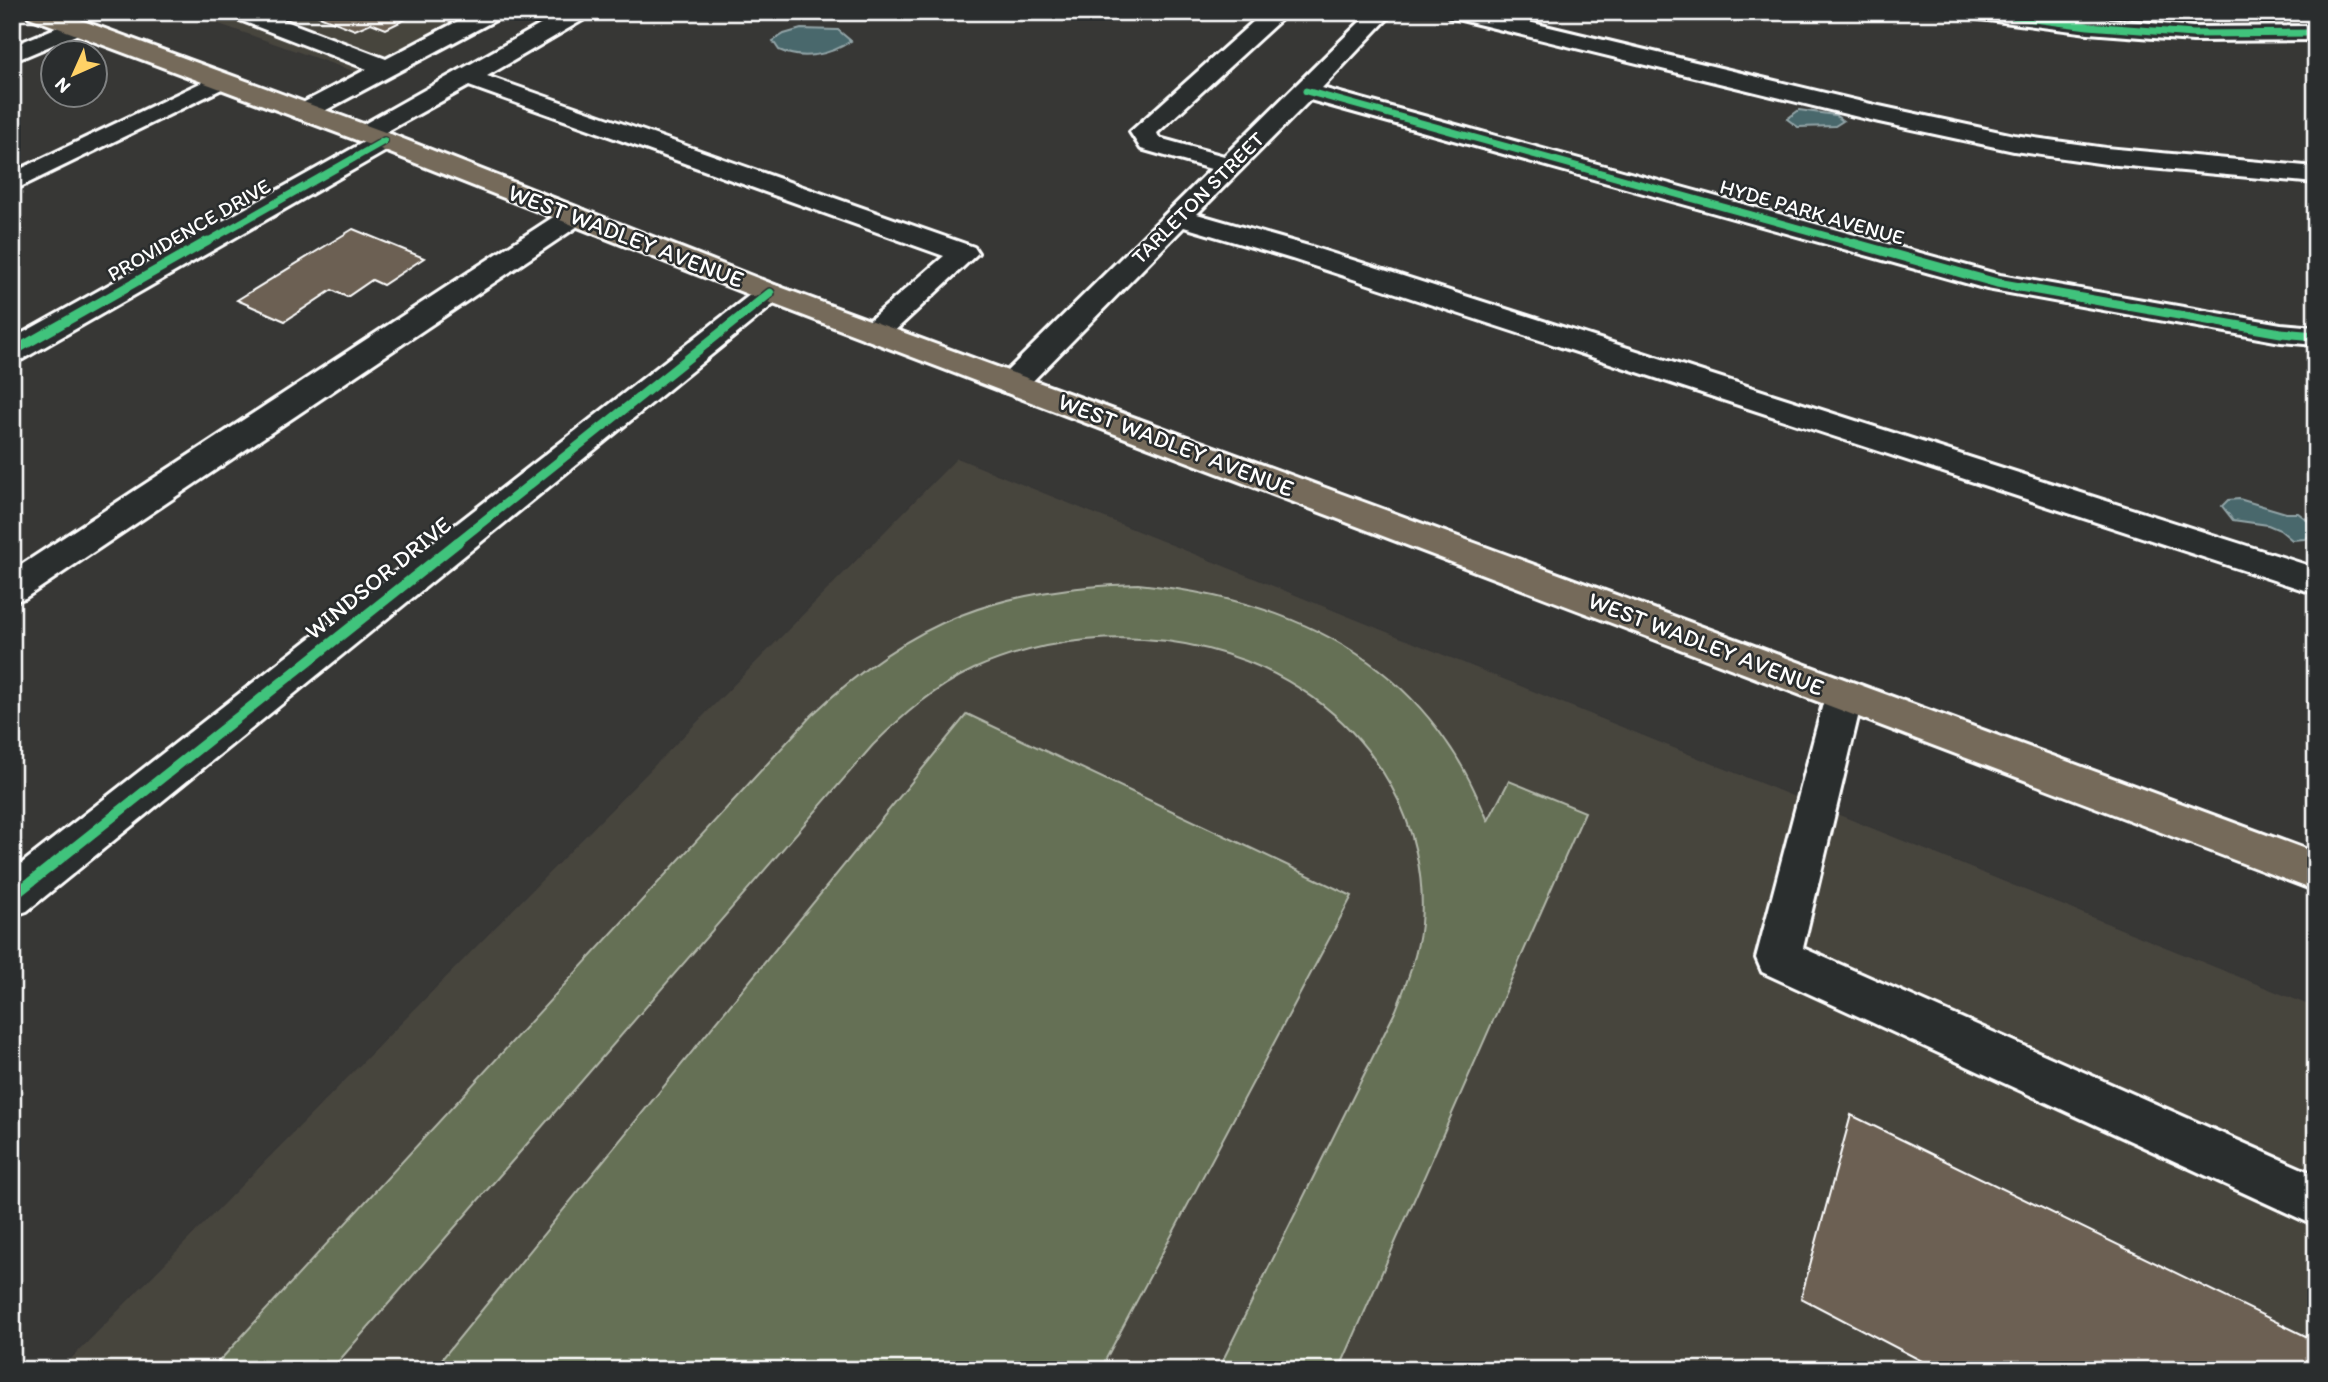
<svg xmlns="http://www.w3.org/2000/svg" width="2328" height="1382" viewBox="0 0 2328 1382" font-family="Itim,sans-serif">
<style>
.built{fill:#47443e}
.green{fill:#656f55;stroke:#b2b7aa;stroke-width:2}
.water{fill:#4a686c;stroke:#92a4a7;stroke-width:2}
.building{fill:#6c6153;stroke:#fff;stroke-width:2}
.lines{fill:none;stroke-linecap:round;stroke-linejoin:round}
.minor-casing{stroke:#fff;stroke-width:6}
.major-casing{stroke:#fff;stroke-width:6}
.minor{fill:#2a2d2e;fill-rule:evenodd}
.major{fill:#746a5a;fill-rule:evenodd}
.cycleway-far2-casing{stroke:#2a2d2e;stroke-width:10}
.cycleway-far1-casing{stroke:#2a2d2e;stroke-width:12}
.cycleway-casing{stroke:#2a2d2e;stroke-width:15}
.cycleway-far2{stroke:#40c37c;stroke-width:7}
.cycleway-far1{stroke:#40c37c;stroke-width:9}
.cycleway{stroke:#40c37c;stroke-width:10}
.labels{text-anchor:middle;stroke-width:5;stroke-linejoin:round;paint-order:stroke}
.far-street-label{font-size:21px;fill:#fff;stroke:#2a2d2e}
.street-label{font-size:24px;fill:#fff;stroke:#2a2d2e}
</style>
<rect width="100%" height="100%" fill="#373735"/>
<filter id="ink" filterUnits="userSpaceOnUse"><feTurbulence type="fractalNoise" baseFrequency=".0143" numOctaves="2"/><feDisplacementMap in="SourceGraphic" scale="14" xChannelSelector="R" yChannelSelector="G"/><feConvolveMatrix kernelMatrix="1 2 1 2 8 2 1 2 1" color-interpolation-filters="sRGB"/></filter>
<g filter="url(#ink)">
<g class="built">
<polygon points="185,12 488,12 367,76"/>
<polygon points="957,458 2316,1008 2316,1370 60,1370"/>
</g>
<g class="green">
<path d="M1138,584C1258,596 1375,637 1446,741C1464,766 1476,793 1488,821L1509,781L1585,812L1339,1370H1218L1396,1010C1407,982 1418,954 1421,924C1425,877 1414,827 1391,786C1311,640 1119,605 974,669C935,687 903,715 873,745L331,1370H211L812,715C913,619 1000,588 1138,584Z"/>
<polygon points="967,714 1352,896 1100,1370 433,1370"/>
</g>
<g class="water">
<path d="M801,29L838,30L851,41C830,55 803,61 779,50L773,41L784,34Z"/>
<polygon points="1799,110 1835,115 1843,121 1835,126 1798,127 1787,119"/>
<polygon points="2239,499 2286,513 2298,513 2310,522 2314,532 2305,539 2292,540 2280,530 2268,525 2233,520 2222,506 2228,500"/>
</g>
<g class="building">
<polygon points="309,12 420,12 386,29 371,23 355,30"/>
<polygon points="353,229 424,258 383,285 372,280 347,297 332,290 285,321 237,300"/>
<polygon points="1851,1115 2316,1341 2316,1370 1976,1370 1953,1359 1949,1370 1939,1370 1801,1298"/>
</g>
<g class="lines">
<g class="minor-casing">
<g id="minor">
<polygon points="229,12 262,12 386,59 475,12 504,12 501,17 313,117 304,120 295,117 291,112 295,107 367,69 232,17"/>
<polygon points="563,12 591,12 588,17 487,76 974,247 978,253 886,339 875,341 864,339 860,332 864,325 944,256 469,86 384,133 393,135 397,141 393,147 23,359 12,362 12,339 364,142 355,139 351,134 355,129"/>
<polygon points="1264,12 1289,12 1157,133 1159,138 1224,156 1370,12 1394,12 1322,88 2000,275 2281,324 2316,327 2316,345 2281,342 1987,289 1310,100 1197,214 1312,247 2316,568 2316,594 1292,259 1184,227 1023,391 1012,394 1001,391 996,384 1001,377 1211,169 1141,149 1130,132"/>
<polygon points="1446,12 1487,12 1879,106 2014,135 2106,148 2316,167 2316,183 2106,164 2014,151 1879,122 1457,19 1449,17"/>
<polygon points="1969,12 2035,12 2193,27 2316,26 2316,40 2193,41 2088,33 1980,19 1972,17"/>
<polygon points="75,20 83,22 87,27 83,32 12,62 12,46"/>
<polygon points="219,74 228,76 231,81 228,86 12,191 12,173"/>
<polygon points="574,208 584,210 588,216 584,222 25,598 12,602 12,571 564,210"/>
<polygon points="770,284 780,287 785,293 780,299 27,911 12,916 12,871 760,287"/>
<polygon points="1844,681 1858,685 1863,696 1803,948 2316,1175 2316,1226 1762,972 1756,958 1825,696 1830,685"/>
</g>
</g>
<g class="major-casing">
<polygon id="major" points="26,12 59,12 393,135 780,287 2316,853 2316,891 760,299 375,147 29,17"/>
</g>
<use href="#minor" class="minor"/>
<use href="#major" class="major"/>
<g class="cycleway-far2-casing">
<g id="cycleway-far2">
<polyline points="1980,12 2088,26 2193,34 2316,33"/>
<polyline points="1306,91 1852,243"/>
<polyline points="205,243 384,141"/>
</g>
</g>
<g class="cycleway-far1-casing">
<g id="cycleway-far1">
<polyline points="1846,241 1997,283 2281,333 2316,336"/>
<polyline points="12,352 208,241"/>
<polyline points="455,544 770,293"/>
</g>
</g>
<g class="cycleway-casing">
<polyline id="cycleway" points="12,897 458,542"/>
</g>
<use href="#cycleway-far2" class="cycleway-far2"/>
<use href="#cycleway-far1" class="cycleway-far1"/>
<use href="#cycleway" class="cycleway"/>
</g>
</g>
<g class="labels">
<g class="far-street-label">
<text transform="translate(1198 198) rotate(-45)" y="7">TARLETON STREET</text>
<text transform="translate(1812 212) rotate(16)" y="7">HYDE PARK AVENUE</text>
<text transform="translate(189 230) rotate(-30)" y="7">PROVIDENCE DRIVE</text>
</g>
<g class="street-label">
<text transform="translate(626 236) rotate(21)" y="8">WEST WADLEY AVENUE</text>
<text transform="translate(1176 445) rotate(21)" y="8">WEST WADLEY AVENUE</text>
<text transform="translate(378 578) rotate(-39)" y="8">WINDSOR DRIVE</text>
<text transform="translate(1706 644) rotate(21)" y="8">WEST WADLEY AVENUE</text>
</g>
</g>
<rect width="2328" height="1382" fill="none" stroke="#2a2d2e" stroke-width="42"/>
<rect x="21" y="21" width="2286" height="1340" fill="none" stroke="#fff" stroke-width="2.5" filter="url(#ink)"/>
<g transform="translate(74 74) rotate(225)"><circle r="33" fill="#2a2d2e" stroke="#7f8182" stroke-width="2"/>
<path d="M0-5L12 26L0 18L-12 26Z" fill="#ffd166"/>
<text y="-10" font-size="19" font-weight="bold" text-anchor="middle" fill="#ffffff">N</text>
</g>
</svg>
